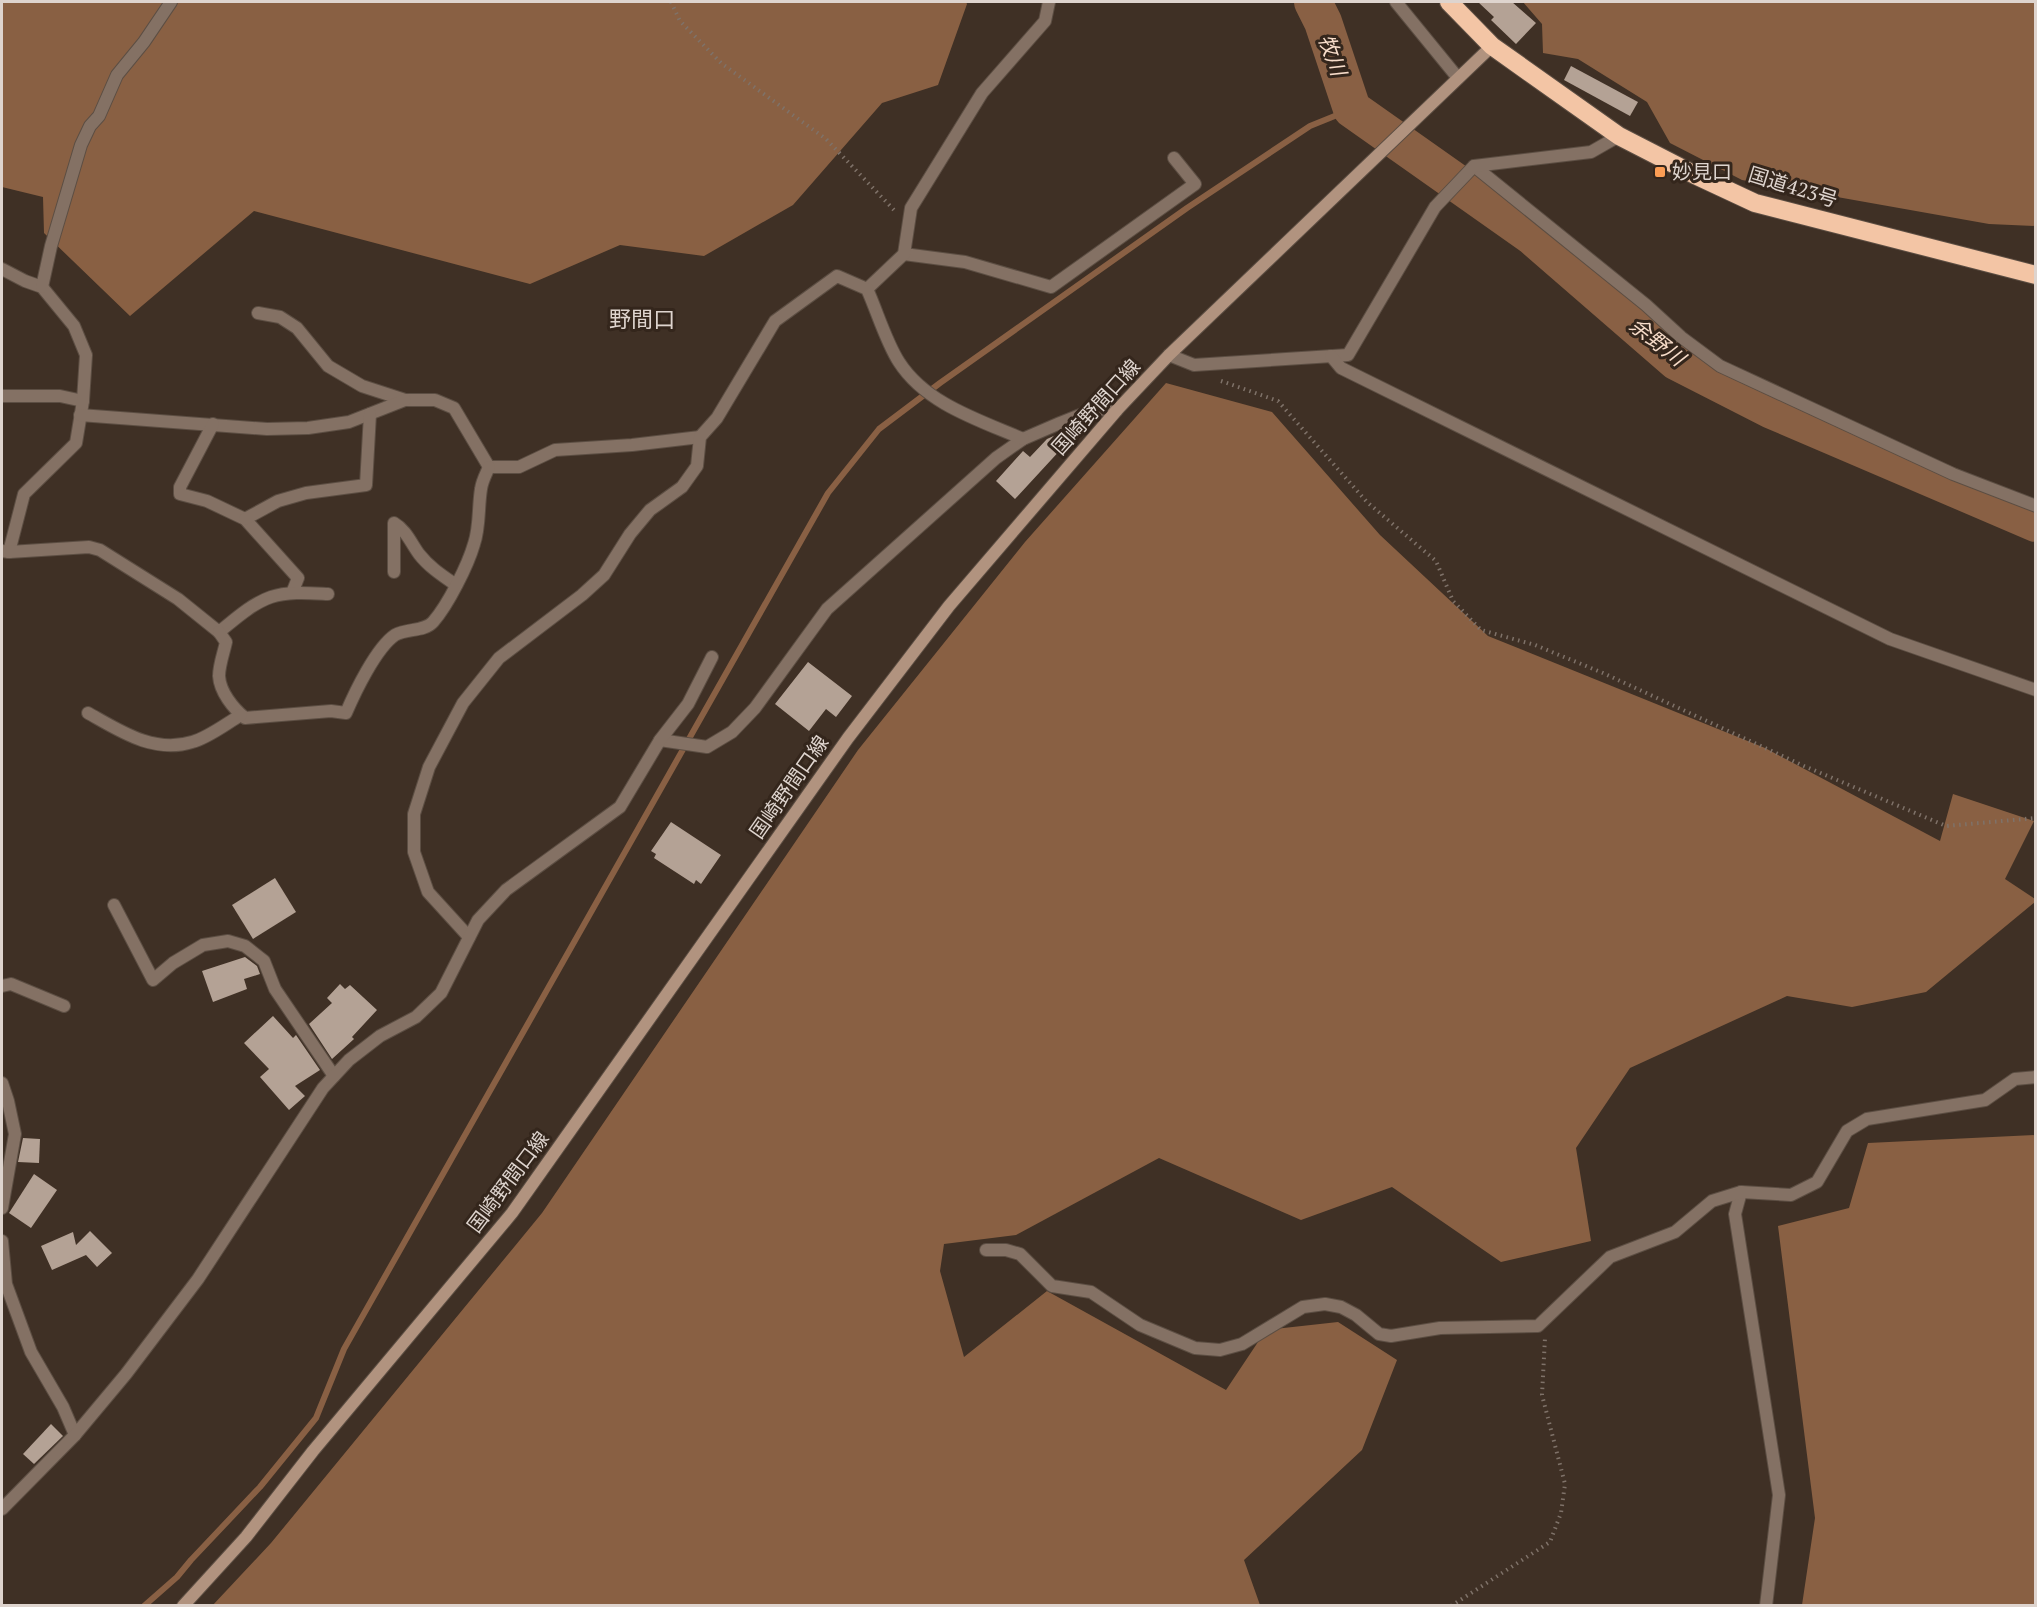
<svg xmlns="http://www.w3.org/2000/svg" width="2037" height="1607" viewBox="0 0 2037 1607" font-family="'PT Serif','Noto Sans JP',serif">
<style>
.forest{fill:#896043}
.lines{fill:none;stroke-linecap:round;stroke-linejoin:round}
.stream{stroke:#896044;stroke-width:6}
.river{stroke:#896044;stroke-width:38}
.building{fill:#b4a295}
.lane-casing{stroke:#5c4e43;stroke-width:14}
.street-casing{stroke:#5c4e43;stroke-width:14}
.secondary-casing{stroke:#5c4e43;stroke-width:14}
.highway-casing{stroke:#5c4e43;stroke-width:20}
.path{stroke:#7f7269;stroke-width:4;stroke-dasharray:1.5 4.5;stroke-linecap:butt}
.lane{stroke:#847164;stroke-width:12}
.street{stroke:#847164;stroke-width:12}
.secondary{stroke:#b1937f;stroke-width:12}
.highway{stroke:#f3c5a5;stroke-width:18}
.poi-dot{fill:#fc9d54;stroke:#34261c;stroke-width:2}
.labels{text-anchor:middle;stroke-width:6;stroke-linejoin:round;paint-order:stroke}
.poi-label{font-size:20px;fill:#ded4ce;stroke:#34261c;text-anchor:start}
.street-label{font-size:20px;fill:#ded4ce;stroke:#34261c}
.water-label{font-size:21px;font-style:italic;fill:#f8ddca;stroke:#34261c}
.quarter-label{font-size:22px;fill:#ded4ce;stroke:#34261c}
</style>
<rect width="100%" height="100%" fill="#3f3025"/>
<g class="forest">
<polygon points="2,2 966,2 967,4 938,85 882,103 793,205 704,256 620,245 530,284 254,211 130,316 44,233 43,197 2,187"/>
<polygon points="1523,2 2035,2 2035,226 1989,224 1742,180 1670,143 1647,102 1578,59 1543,53 1542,24"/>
<polygon points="1166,383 1272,412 1380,535 1488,636 1765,748 1940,841 1953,794 2034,821 2005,879 2035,899 2035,902 1926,992 1852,1007 1787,996 1630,1068 1576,1148 1591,1241 1501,1262 1392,1187 1301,1220 1159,1158 1016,1235 944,1244 940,1271 964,1357 1047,1291 1226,1390 1266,1330 1338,1322 1397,1360 1362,1450 1244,1560 1260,1605 212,1606 271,1543 542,1213 858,750 1025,542"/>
<polygon points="2035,1135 2035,1605 1802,1605 1815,1518 1778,1226 1849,1208 1868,1143"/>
</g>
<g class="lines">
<polyline class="stream" points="144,1606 177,1577 191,1560 260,1487 316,1418 344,1349 828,493 879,429 940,383 1187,208 1310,126 1352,109"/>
<polyline class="river" points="1313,2 1323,22 1352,109 1532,236 1676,361 1772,410 2036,523"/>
</g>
<g class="building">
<polygon points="1478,2 1512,2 1536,23 1516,44 1491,20 1494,17"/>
<polygon points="1571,66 1638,102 1630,116 1564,80"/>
<polygon points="1087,421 1015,499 996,481 1023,451 1030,457 1047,439"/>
<polygon points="808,662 852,696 836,717 826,709 809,731 775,704"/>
<polygon points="671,822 721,855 701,884 696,880 694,884 654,858 656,854 651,851"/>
<polygon points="275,878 296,912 253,939 232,905"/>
<polygon points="245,957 257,966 260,974 244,979 247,989 213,1002 202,971"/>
<polygon points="340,984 345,989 350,985 377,1010 352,1037 354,1039 332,1059 309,1024 332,1003 327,998"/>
<polygon points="273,1016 293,1038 296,1035 320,1070 295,1086 305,1096 289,1110 260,1077 269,1069 244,1043"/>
<polygon points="23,1138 40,1139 39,1163 18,1162"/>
<polygon points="34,1174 57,1190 31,1228 9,1213"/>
<polygon points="90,1231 112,1253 97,1267 86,1255 52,1270 41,1246 73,1232 76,1245"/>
<polygon points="51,1424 63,1436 34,1464 23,1454"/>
</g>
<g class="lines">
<g class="lane-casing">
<g id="lane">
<polyline points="1396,2 1458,78"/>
<polyline points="2,396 60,396 83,401"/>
</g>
</g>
<g class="street-casing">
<g id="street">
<polyline points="1474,166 1646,305 1681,337 1720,366 1953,474 2036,506"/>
<polyline points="904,254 965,262 1051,287 1195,184 1174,158"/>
<polyline points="2,269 25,281 42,287 74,326 86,355 83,401 76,443 24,494 9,552 2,551"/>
<polyline points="42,287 51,246 81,145 90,126 99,116 117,75 144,42 171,2"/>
<polyline points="867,289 904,254 911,208 982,93 1045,21 1049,2"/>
<polyline points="258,313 280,317 297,328 328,366 362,386 405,400 435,400 454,408 489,467 519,467 555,450 632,445 700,437"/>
<polyline points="1169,355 1194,365 1348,355 1435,207 1474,166 1591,152 1619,136"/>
<polyline points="1331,356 1341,368 1890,639 2036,690"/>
<polyline points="80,415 267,429 308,428 349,422 405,400"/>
<polyline points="213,424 180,487 180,494 207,501 245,519 298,578 292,593"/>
<polyline points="245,519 278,501 306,493 366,485 370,414"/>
<path d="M9,552L89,547L100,550L178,599L219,632C234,620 251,604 271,597C288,591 310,593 328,594"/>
<path d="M394,572V523C406,530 411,543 419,554C429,567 443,576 456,585"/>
<path d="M219,632L226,642C224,652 219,665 219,676C220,692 233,708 245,718L331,711L346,713C355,692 376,648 395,635C407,628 424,632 433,622C448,605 468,565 474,544C480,527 478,507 481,489C482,481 486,474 489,467"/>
<path d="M88,713C120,731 154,754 192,742C208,738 227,723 241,715"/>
<polyline points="660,740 707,747 732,732 755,708 827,609 996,458 1023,439 1060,423 1095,409 1117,410"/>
<polyline points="114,905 153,980 173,963 203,945 228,941 245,946 264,961 275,989 334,1076"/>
<path d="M469,937L428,892L414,852V814L429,767L463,703L499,658L582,595L604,575L630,534L650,510L682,487L697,466L700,437L717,418L775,321L837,276L867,289C877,311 886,342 899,362C926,404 979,420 1023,439"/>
<polyline points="2,986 11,984 64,1006"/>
<polyline points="2,1083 8,1101 15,1134 2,1208"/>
<polyline points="1741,1192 1735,1214 1779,1495 1766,1606"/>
<polyline points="2,1241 6,1284 31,1352 63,1407 75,1435"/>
<polyline points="986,1250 1006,1250 1020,1254 1052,1286 1091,1292 1140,1325 1195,1348 1220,1350 1242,1344 1303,1307 1325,1304 1341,1307 1356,1315 1379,1334 1391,1336 1440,1328 1538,1326 1610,1257 1675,1232 1712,1201 1741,1192 1791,1195 1817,1182 1847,1131 1867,1119 1985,1100 2015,1079 2036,1077"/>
<polyline points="2,1509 75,1435 126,1374 198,1279 323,1088 349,1060 380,1036 416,1017 441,993 478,920 506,890 620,807 660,740 688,704 712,657"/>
</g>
</g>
<g class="secondary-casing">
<polyline id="secondary" points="183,1606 246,1537 313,1451 512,1213 848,738 949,606 1117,410 1169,355 1492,46"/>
</g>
<g class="highway-casing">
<polyline id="highway" points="1449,2 1492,46 1619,136 1695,175 1755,203 2036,275"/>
</g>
<g class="path">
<polyline points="671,2 680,21 721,63 826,139 894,210"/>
<polyline points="1221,381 1278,401 1367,502 1436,561 1453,601 1481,630 1535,645 1603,673 1804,766 1946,826 2036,818"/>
<polyline points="1451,1606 1550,1542 1561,1513 1565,1484 1542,1395 1545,1338"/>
</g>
<use href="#lane" class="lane"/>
<use href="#street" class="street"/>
<use href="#secondary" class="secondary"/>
<use href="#highway" class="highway"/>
</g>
<rect class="poi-dot" x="1654" y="166" width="12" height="12" rx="3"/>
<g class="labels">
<g class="poi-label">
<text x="1672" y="179">妙見口</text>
</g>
<g class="street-label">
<text transform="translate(1793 187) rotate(17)" y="7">国道423号</text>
<text transform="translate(1096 407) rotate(-48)" y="7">国崎野間口線</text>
<text transform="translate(789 787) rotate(-55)" y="7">国崎野間口線</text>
<text transform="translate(508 1182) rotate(-53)" y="7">国崎野間口線</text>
</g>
<g class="water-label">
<text transform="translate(1332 55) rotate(70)" y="7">牧川</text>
<text transform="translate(1657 342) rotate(38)" y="7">余野川</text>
</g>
<g class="quarter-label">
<text x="642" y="327">野間口</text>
</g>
</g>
<rect width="2037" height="1607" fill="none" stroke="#ded4ce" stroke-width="6"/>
</svg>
